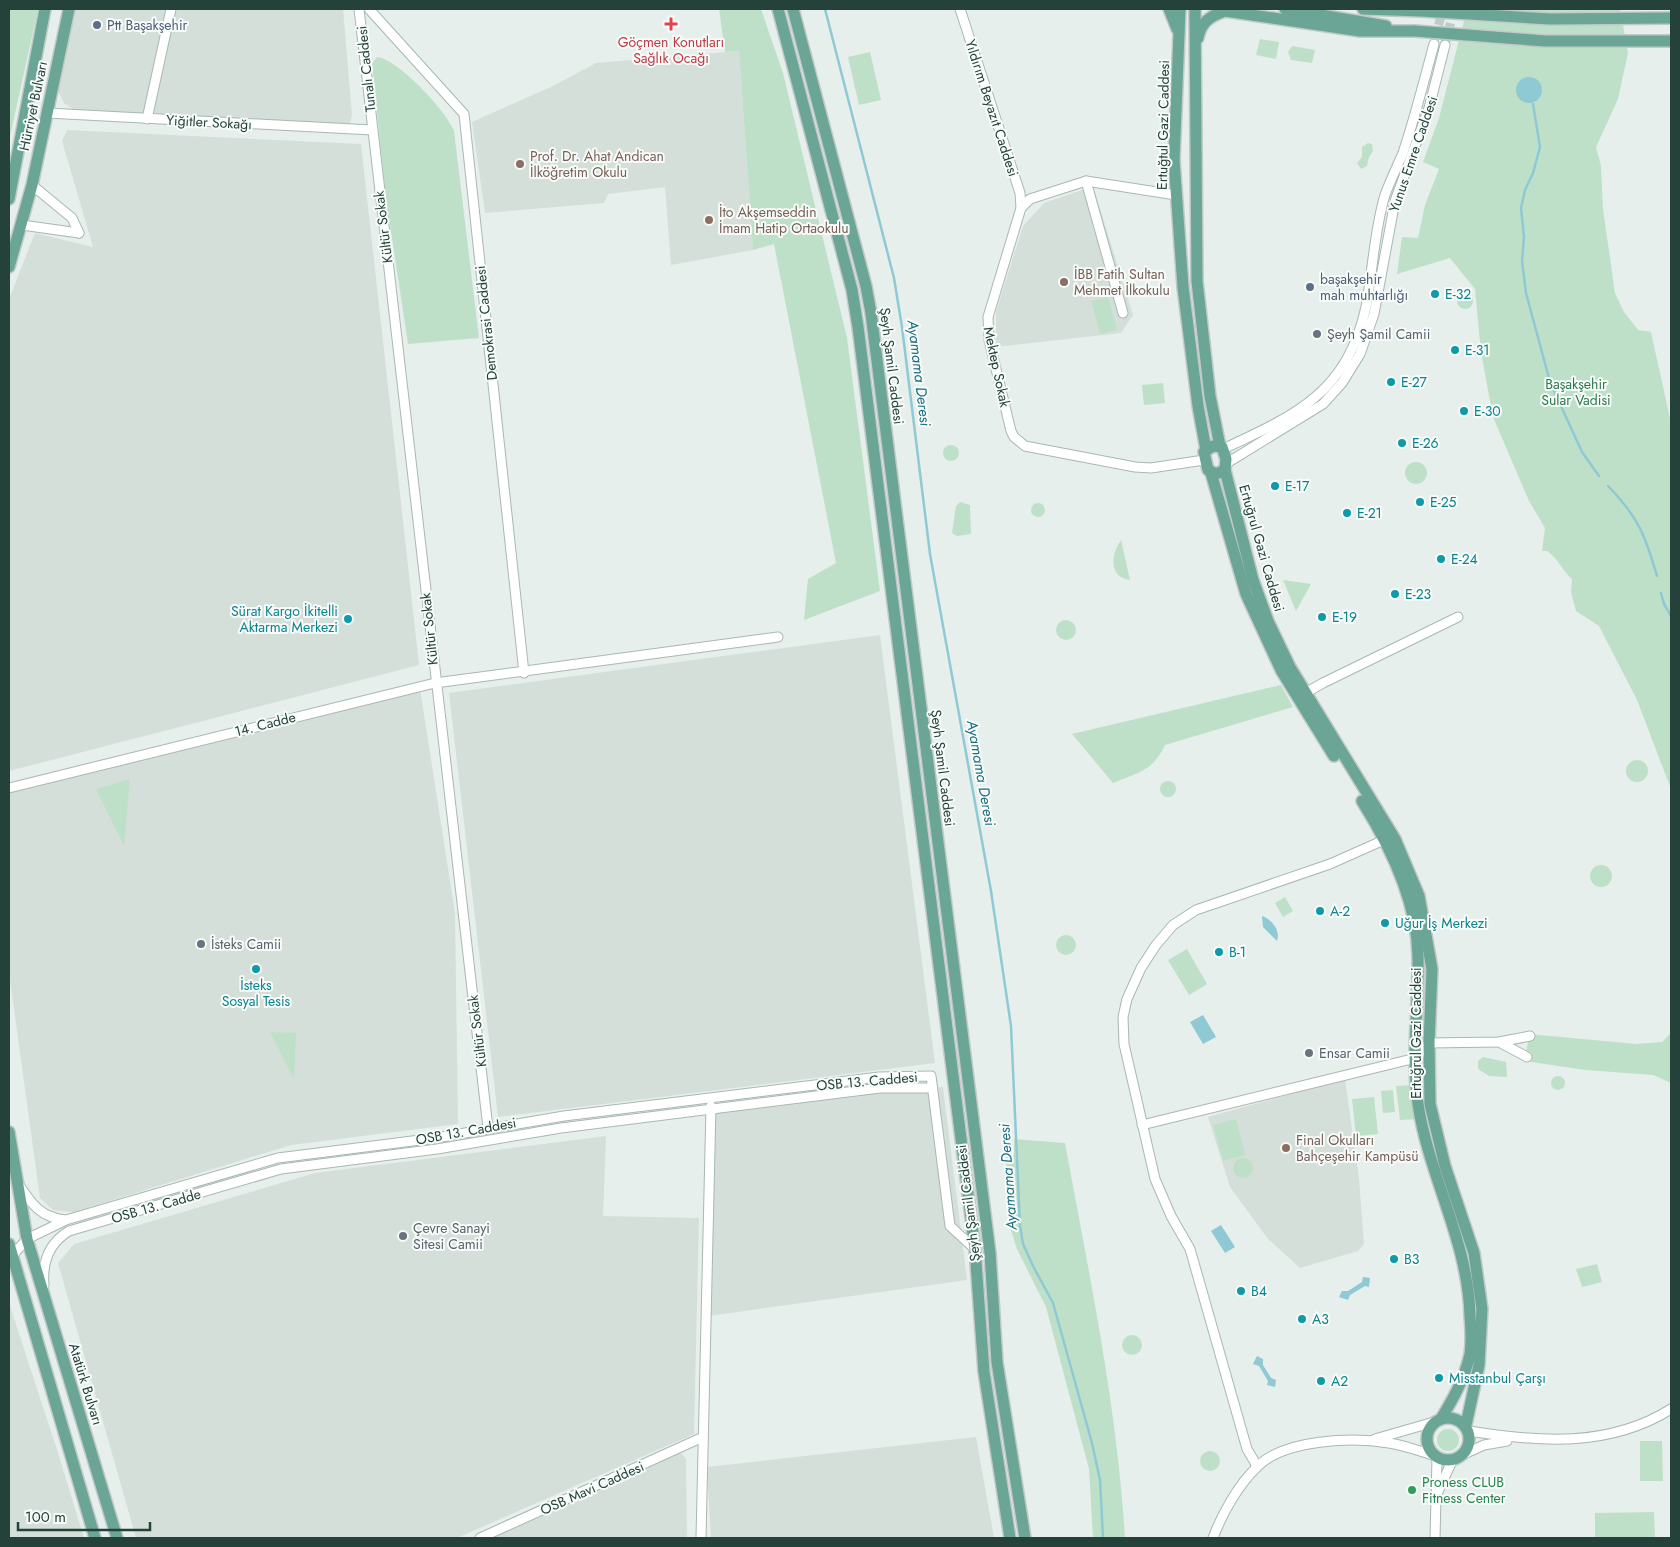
<svg xmlns="http://www.w3.org/2000/svg" width="1680" height="1547" viewBox="0 0 1680 1547" font-family="Jost,sans-serif">
<style>
.built{fill:#d4dfda}
.green{fill:#bfe0c8}
.water{fill:#8ec9d4}
.lines{fill:none;stroke-linecap:round;stroke-linejoin:round}
.stream{stroke:#8ec9d4;stroke-width:2.5}
.minor-tunnel{stroke:#bfccc8;stroke-width:9;stroke-dasharray:9 4.5;stroke-linecap:butt}
.minor-casing{stroke:#a8b8b2;stroke-width:11}
.major-casing{stroke:#c2cac8;stroke-width:14}
.minor{stroke:#fff;stroke-width:9}
.major{stroke:#6aa596;stroke-width:11}
.major-bridge-casing{stroke:#c2cac8;stroke-width:14;stroke-linecap:butt}
.major-bridge{stroke:#6aa596;stroke-width:11}
.health-dot{fill:#e0444e;stroke:#f7fbf9;stroke-width:2}
.service-dot{fill:#5c6f8a;stroke:#f7fbf9;stroke-width:2}
.education-dot{fill:#8d6e63;stroke:#f7fbf9;stroke-width:2}
.culture-dot{fill:#0f9aa8;stroke:#f7fbf9;stroke-width:2}
.worship-dot{fill:#6b7280;stroke:#f7fbf9;stroke-width:2}
.leisure-dot{fill:#2e9e5b;stroke:#f7fbf9;stroke-width:2}
.labels{text-anchor:middle;stroke-width:4;stroke-linejoin:round;paint-order:stroke}
.service-label{font-size:14px;fill:#4e5e75;stroke:#f7fbf9;text-anchor:start}
.health-label{font-size:14px;fill:#be3a42;stroke:#f7fbf9}
.street-label{font-size:14px;fill:#24423a;stroke:#f7fbf9}
.education-label{font-size:14px;fill:#785e54;stroke:#f7fbf9;text-anchor:start}
.culture-label{font-size:14px;fill:#0d838f;stroke:#f7fbf9;text-anchor:start}
.worship-label{font-size:14px;fill:#5b616d;stroke:#f7fbf9;text-anchor:start}
.park-label{font-size:14px;fill:#2d7a4b;stroke:#f7fbf9}
.leisure-label{font-size:14px;fill:#27864d;stroke:#f7fbf9;text-anchor:start}
.water-label{font-size:15px;font-style:italic;fill:#1c6f80;stroke:#f7fbf9}
</style>
<rect width="100%" height="100%" fill="#e6efeb"/>
<g class="built">
<polygon points="74,9 343,9 352,115 350,123 345,127 77,112 64,103 58,91"/>
<polygon points="739,51 753,250 671,265 665,187 608,194 604,203 485,213 472,122 553,86 596,63"/>
<polygon points="67,130 361,144 419,665 9,771 9,299 35,233 93,247 62,141"/>
<polygon points="1085,189 1094,189 1133,315 1121,333 996,347 996,312 1023,226 1044,203"/>
<polygon points="880,635 935,1063 498,1117 449,693"/>
<polygon points="420,689 455,913 458,1124 291,1145 74,1212 53,1210 40,1198 9,973 9,793"/>
<polygon points="1345,1079 1359,1179 1364,1244 1358,1251 1300,1268 1268,1239 1230,1187 1208,1117"/>
<polygon points="943,1087 967,1280 709,1316 715,1109"/>
<polygon points="606,1136 603,1216 699,1218 694,1434 457,1538 136,1538 58,1263 74,1244 315,1173"/>
<polygon points="9,1303 59,1456 84,1538 9,1538"/>
<polygon points="976,1437 994,1538 711,1538 707,1467"/>
<polygon points="675,1453 682,1454 686,1459 687,1538 484,1538"/>
</g>
<g class="green">
<polygon points="9,9 38,9 9,141"/>
<polygon points="719,9 761,9 783,73 847,338 880,591 804,620 808,579 836,563 774,244 753,250 739,51 725,52"/>
<path d="M1467,9H1620L1628,53L1618,99L1596,147L1601,166L1603,209L1615,293L1624,312L1638,330L1651,332L1671,423V789L1637,700L1599,626L1576,611L1571,592L1572,579C1562,570 1557,557 1547,551H1542L1545,528L1529,501L1493,417L1481,352L1475,289L1450,258L1397,274L1402,237L1418,238L1425,205L1439,169L1423,162L1439,118Z"/>
<polygon points="1260,39 1279,42 1276,59 1256,55"/>
<polygon points="1292,46 1315,50 1312,63 1291,60 1288,52"/>
<polygon points="870,52 881,100 859,105 848,57"/>
<path d="M377,57C398,59 446,111 454,131L479,338L408,344L386,198L372,64Z"/>
<polygon points="1368,143 1372,144 1373,151 1369,157 1367,166 1361,169 1357,163 1362,157 1362,147"/>
<circle cx="1465" cy="301" r="8"/>
<polygon points="1108,297 1117,330 1100,334 1091,301"/>
<polygon points="1163,383 1165,403 1144,405 1142,385"/>
<circle cx="951" cy="453" r="8"/>
<circle cx="1416" cy="473" r="11"/>
<polygon points="960,502 970,505 971,534 957,536 952,533 956,506"/>
<circle cx="1038" cy="510" r="7"/>
<path d="M1121,540L1130,580C1108,577 1111,554 1121,540Z"/>
<polygon points="1283,580 1311,584 1296,611"/>
<circle cx="1066" cy="630" r="10"/>
<path d="M1281,685L1293,707L1165,745C1152,772 1139,772 1113,783L1072,734Z"/>
<circle cx="1637" cy="771" r="11"/>
<polygon points="130,779 124,846 96,789"/>
<circle cx="1168" cy="789" r="8"/>
<circle cx="1601" cy="876" r="11"/>
<polygon points="1285,897 1293,911 1283,917 1275,903"/>
<circle cx="1066" cy="945" r="10"/>
<polygon points="1187,949 1207,984 1189,995 1168,960"/>
<polygon points="270,1032 296,1033 294,1079"/>
<polygon points="1671,1033 1671,1083 1653,1075 1585,1070 1525,1061 1529,1034 1636,1044 1662,1042"/>
<polygon points="1483,1057 1506,1062 1507,1077 1489,1076 1478,1069 1478,1061"/>
<circle cx="1558" cy="1083" r="7"/>
<polygon points="1412,1085 1416,1119 1400,1120 1396,1086"/>
<polygon points="1393,1090 1395,1112 1383,1113 1381,1091"/>
<polygon points="1374,1097 1378,1134 1356,1136 1352,1099"/>
<polygon points="1236,1119 1245,1155 1223,1161 1213,1125"/>
<path d="M1014,1139L1065,1143C1089,1274 1117,1405 1125,1538H1093L1089,1469L1046,1307L1017,1249L1009,1224L1006,1155H1014Z"/>
<circle cx="1243" cy="1168" r="10"/>
<polygon points="1597,1264 1602,1282 1582,1287 1576,1269"/>
<circle cx="1132" cy="1345" r="10"/>
<circle cx="1448" cy="1440" r="11"/>
<polygon points="1640,1441 1662,1441 1663,1481 1640,1481"/>
<circle cx="1210" cy="1461" r="10"/>
<polygon points="1654,1512 1655,1538 1595,1538 1595,1513"/>
</g>
<g class="water">
<circle cx="1529" cy="90" r="13"/>
<path d="M1262,916C1271,919 1281,930 1277,941L1263,927Z"/>
<polygon points="1203,1015 1216,1037 1203,1044 1190,1022"/>
<polygon points="1221,1225 1235,1247 1225,1253 1211,1231"/>
<polygon points="1363,1277 1370,1278 1369,1287 1365,1286 1350,1295 1348,1300 1339,1297 1342,1291 1348,1291 1362,1282"/>
<polygon points="1257,1356 1263,1359 1263,1365 1271,1378 1276,1380 1275,1387 1267,1385 1268,1381 1259,1366 1253,1364"/>
</g>
<g class="lines">
<g class="stream">
<polyline points="825,9 894,278 902,327 930,554 991,891 1011,1026 1020,1225 1023,1244 1033,1266 1053,1303 1092,1443 1100,1480 1103,1538"/>
<polyline points="1533,104 1540,147 1533,173 1525,190 1521,208 1524,237 1522,261 1526,293 1550,382 1582,452 1599,476"/>
<path d="M1608,486C1639,518 1645,535 1657,576"/>
<polyline points="1661,593 1664,604 1671,616"/>
</g>
<g class="minor-tunnel">
<polyline points="1435,38 1443,9"/>
<polyline points="1445,45 1454,9"/>
</g>
<g class="minor-casing">
<g id="minor">
<polyline points="359,9 488,1128"/>
<polyline points="369,9 464,114 524,673"/>
<polyline points="960,9 1020,193 1021,208"/>
<polyline points="47,113 372,130"/>
<polyline points="147,119 171,9"/>
<polyline points="1086,181 1123,313"/>
<polyline points="32,185 72,218 79,233"/>
<polyline points="1176,195 1086,181 1030,199 1021,208 988,317 989,340 1011,431 1014,437 1025,446 1135,467 1151,468 1204,460"/>
<polyline points="22,225 79,233"/>
<path d="M1223,449C1296,415 1347,393 1366,307C1373,270 1374,231 1385,195C1390,181 1397,167 1403,153C1415,117 1424,81 1434,44"/>
<polyline points="1227,463 1323,404 1342,383 1360,354 1374,314 1395,201 1429,108 1445,45"/>
<polyline points="1300,696 1323,683 1458,617"/>
<polyline points="9,788 435,683 778,637"/>
<polyline points="1499,1042 1527,1057"/>
<polyline points="1142,1125 1416,1058 1429,1043 1499,1042 1530,1036"/>
<path d="M19,1185C32,1205 42,1218 66,1220L278,1158L436,1138L564,1116L879,1077L931,1076L950,1226L975,1249"/>
<polyline points="12,1256 27,1239 64,1221"/>
<path d="M44,1285C42,1262 49,1243 69,1231L281,1169L437,1149L561,1128L880,1088H932"/>
<path d="M1469,1431C1538,1442 1609,1448 1671,1409"/>
<polyline points="1375,1439 1434,1422"/>
<polyline points="1462,1455 1484,1445 1507,1441"/>
<polyline points="1257,1466 1247,1449 1190,1249 1171,1216 1155,1179 1124,1044 1123,1017 1127,999 1141,968 1156,945 1173,925 1196,910 1330,864 1384,840"/>
<polyline points="1437,1494 1453,1459"/>
<polyline points="480,1538 703,1437"/>
<polyline points="701,1538 711,1106"/>
<path d="M1213,1538C1222,1514 1238,1485 1257,1467C1284,1439 1353,1437 1389,1443C1404,1445 1418,1451 1433,1455"/>
<polyline points="1435,1538 1437,1458"/>
</g>
</g>
<g class="major-casing">
<g id="major">
<polyline points="778,9 852,290 858,327 975,1249 984,1372 1010,1538"/>
<polyline points="793,9 866,286 871,313 990,1253 997,1362 1025,1538"/>
<polyline points="1169,9 1177,29"/>
<polyline points="1180,9 1174,160 1183,287 1198,406 1206,450"/>
<polyline points="1195,9 1197,281 1210,396 1220,446"/>
<polyline points="1285,9 1386,26"/>
<polyline points="1363,9 1421,11"/>
<path d="M1198,38C1201,22 1210,16 1225,11L1360,31H1415"/>
<polyline points="9,199 45,9"/>
<polyline points="9,267 32,185 69,9"/>
<polygon points="1213,446 1222,447 1226,459 1225,470 1216,474 1208,470 1204,452"/>
<polyline points="1225,470 1253,580 1268,621 1290,667 1395,839 1419,896 1432,969 1429,1043 1430,1104 1445,1166 1474,1253 1482,1309 1479,1365 1466,1425"/>
<polyline points="1211,473 1246,594 1281,670 1334,756"/>
<path d="M1362,801C1391,847 1417,901 1418,956C1419,1005 1411,1055 1418,1104C1429,1177 1468,1240 1470,1316C1471,1328 1472,1342 1470,1354C1465,1378 1453,1399 1441,1419"/>
<polyline points="9,1132 27,1239 117,1538"/>
<polyline points="9,1244 95,1538"/>
<circle cx="1448" cy="1439" r="21"/>
</g>
</g>
<use href="#minor" class="minor"/>
<use href="#major" class="major"/>
<g class="major-bridge-casing">
<g id="major-bridge">
<polyline points="1421,11 1550,19 1671,18"/>
<polyline points="1415,31 1545,41 1671,41"/>
</g>
</g>
<use href="#major-bridge" class="major-bridge"/>
</g>
<path class="health-dot" d="M668.5 16.5h5v5h5v5h-5v5h-5v-5h-5v-5h5z"/>
<g class="service-dot">
<circle cx="97" cy="25" r="5"/>
<circle cx="1310" cy="287" r="5"/>
</g>
<g class="education-dot">
<circle cx="520" cy="164" r="5"/>
<circle cx="709" cy="220" r="5"/>
<circle cx="1064" cy="282" r="5"/>
<circle cx="1286" cy="1148" r="5"/>
</g>
<g class="culture-dot">
<circle cx="1435" cy="294" r="5"/>
<circle cx="1455" cy="350" r="5"/>
<circle cx="1391" cy="382" r="5"/>
<circle cx="1464" cy="411" r="5"/>
<circle cx="1402" cy="443" r="5"/>
<circle cx="1275" cy="486" r="5"/>
<circle cx="1420" cy="502" r="5"/>
<circle cx="1347" cy="513" r="5"/>
<circle cx="1441" cy="559" r="5"/>
<circle cx="1395" cy="594" r="5"/>
<circle cx="1322" cy="617" r="5"/>
<circle cx="348" cy="619" r="5"/>
<circle cx="1320" cy="911" r="5"/>
<circle cx="1385" cy="923" r="5"/>
<circle cx="1219" cy="952" r="5"/>
<circle cx="256" cy="969" r="5"/>
<circle cx="1394" cy="1259" r="5"/>
<circle cx="1241" cy="1291" r="5"/>
<circle cx="1302" cy="1319" r="5"/>
<circle cx="1439" cy="1378" r="5"/>
<circle cx="1321" cy="1381" r="5"/>
</g>
<g class="worship-dot">
<circle cx="1317" cy="334" r="5"/>
<circle cx="201" cy="944" r="5"/>
<circle cx="1309" cy="1053" r="5"/>
<circle cx="403" cy="1236" r="5"/>
</g>
<circle class="leisure-dot" cx="1412" cy="1490" r="5"/>
<g class="labels">
<g class="service-label">
<text x="107" y="30">Ptt Başakşehir</text>
<text x="1320" y="284">başakşehir<tspan x="1320" dy="16">mah muhtarlığı</tspan></text>
</g>
<g class="health-label">
<text x="671" y="47">Göçmen Konutları<tspan x="671" dy="16">Sağlık Ocağı</tspan></text>
</g>
<g class="street-label">
<text transform="translate(366 69) rotate(-96)" y="5">Tunalı Caddesi</text>
<text transform="translate(33 106) rotate(-78)" y="5">Hürriyet Bulvarı</text>
<text transform="translate(992 108) rotate(72)" y="5">Yıldırım Beyazıt Caddesi</text>
<text transform="translate(209 122) rotate(3)" y="5">Yiğitler Sokağı</text>
<text transform="translate(1163 125) rotate(-89)" y="5">Ertuğtul Gazi Caddesi</text>
<text transform="translate(1413 154) rotate(-71)" y="5">Yunus Emre Caddesi</text>
<text transform="translate(383 227) rotate(-97)" y="5">Kültür Sokak</text>
<text transform="translate(486 323) rotate(-96)" y="5">Demokrasi Caddesi</text>
<text transform="translate(892 366) rotate(83)" y="5">Şeyh Şamil Caddesi</text>
<text transform="translate(997 367) rotate(78)" y="5">Mektep Sokak</text>
<text transform="translate(1262 548) rotate(74)" y="5">Ertuğrul Gazi Caddesi</text>
<text transform="translate(429 629) rotate(-96)" y="5">Kültür Sokak</text>
<text transform="translate(265 724) rotate(-14)" y="5">14. Cadde</text>
<text transform="translate(943 768) rotate(83)" y="5">Şeyh Şamil Caddesi</text>
<text transform="translate(477 1031) rotate(-97)" y="5">Kültür Sokak</text>
<text transform="translate(1416 1033) rotate(-90)" y="5">Ertuğrul Gazi Caddesi</text>
<text transform="translate(867 1081) rotate(-5)" y="5">OSB 13. Caddesi</text>
<text transform="translate(466 1131) rotate(-10)" y="5">OSB 13. Caddesi</text>
<text transform="translate(968 1203) rotate(-97)" y="5">Şeyh Şamil Caddesi</text>
<text transform="translate(156 1206) rotate(-16)" y="5">OSB 13. Cadde</text>
<text transform="translate(86 1384) rotate(73)" y="5">Atatürk Bulvarı</text>
<text transform="translate(592 1488) rotate(-24)" y="5">OSB Mavi Caddesi</text>
</g>
<g class="education-label">
<text x="530" y="161">Prof. Dr. Ahat Andican<tspan x="530" dy="16">İlköğretim Okulu</tspan></text>
<text x="719" y="217">İto Akşemseddin<tspan x="719" dy="16">İmam Hatip Ortaokulu</tspan></text>
<text x="1074" y="279">İBB Fatih Sultan<tspan x="1074" dy="16">Mehmet İlkokulu</tspan></text>
<text x="1296" y="1145">Final Okulları<tspan x="1296" dy="16">Bahçeşehir Kampüsü</tspan></text>
</g>
<g class="culture-label">
<text x="1445" y="299">E-32</text>
<text x="1465" y="355">E-31</text>
<text x="1401" y="387">E-27</text>
<text x="1474" y="416">E-30</text>
<text x="1412" y="448">E-26</text>
<text x="1285" y="491">E-17</text>
<text x="1430" y="507">E-25</text>
<text x="1357" y="518">E-21</text>
<text x="1451" y="564">E-24</text>
<text x="1405" y="599">E-23</text>
<text x="338" y="616" text-anchor="end">Sürat Kargo İkitelli<tspan x="338" dy="16">Aktarma Merkezi</tspan></text>
<text x="1332" y="622">E-19</text>
<text x="1330" y="916">A-2</text>
<text x="1395" y="928">Uğur İş Merkezi</text>
<text x="1229" y="957">B-1</text>
<text x="256" y="990" text-anchor="middle">İsteks<tspan x="256" dy="16">Sosyal Tesis</tspan></text>
<text x="1404" y="1264">B3</text>
<text x="1251" y="1296">B4</text>
<text x="1312" y="1324">A3</text>
<text x="1449" y="1383">Misstanbul Çarşı</text>
<text x="1331" y="1386">A2</text>
</g>
<g class="worship-label">
<text x="1327" y="339">Şeyh Şamil Camii</text>
<text x="211" y="949">İsteks Camii</text>
<text x="1319" y="1058">Ensar Camii</text>
<text x="413" y="1233">Çevre Sanayi<tspan x="413" dy="16">Sitesi Camii</tspan></text>
</g>
<g class="park-label">
<text x="1576" y="389">Başakşehir<tspan x="1576" dy="16">Sular Vadisi</tspan></text>
</g>
<g class="leisure-label">
<text x="1422" y="1487">Proness CLUB<tspan x="1422" dy="16">Fitness Center</tspan></text>
</g>
<g class="water-label">
<text transform="translate(919 373) rotate(83)" y="5">Ayamama Deresi</text>
<text transform="translate(981 773) rotate(80)" y="5">Ayamama Deresi</text>
<text transform="translate(1008 1177) rotate(-94)" y="5">Ayamama Deresi</text>
</g>
</g>
<rect width="1680" height="1547" fill="none" stroke="#24423a" stroke-width="20"/>
<path d="M18 1522v8h132v-8" fill="none" stroke="#24423a" stroke-width="2.5"/>
<text x="25" y="1522" font-size="15" fill="#24423a" stroke="#f7fbf9" stroke-width="4" paint-order="stroke">100 m</text>
</svg>
